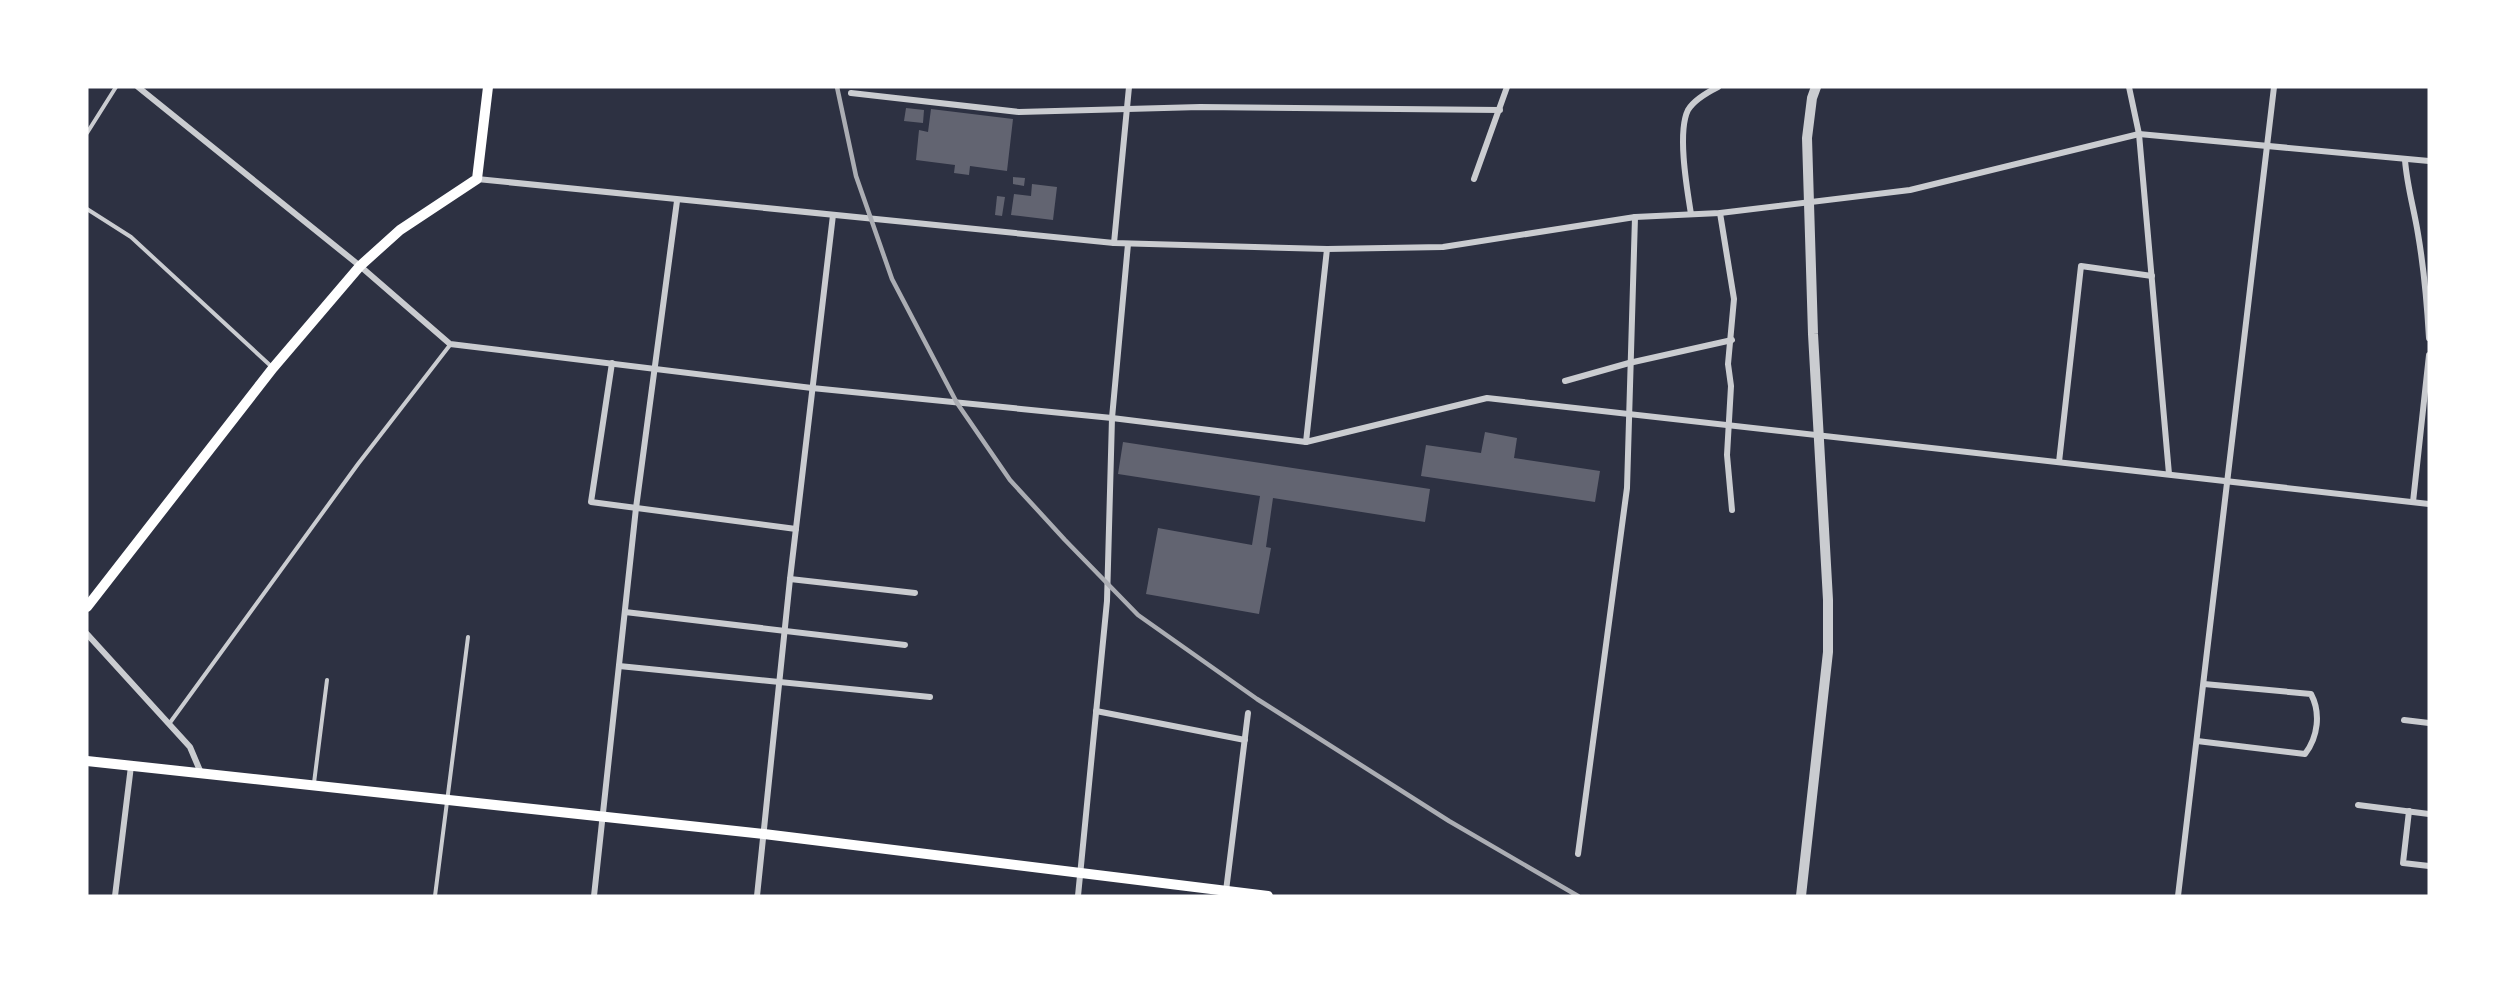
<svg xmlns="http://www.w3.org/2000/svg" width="2516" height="983" viewBox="0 0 2516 983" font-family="'Public Sans',sans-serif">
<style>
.building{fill:#626471}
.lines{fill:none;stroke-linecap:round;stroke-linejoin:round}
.service{stroke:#caccd0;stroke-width:4}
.minor{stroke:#caccd0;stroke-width:6}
.tertiary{stroke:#caccd0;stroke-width:10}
.secondary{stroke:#fff;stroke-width:10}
.rail{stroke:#abadb3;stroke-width:4.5}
</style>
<rect width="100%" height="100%" fill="#2d3142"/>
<g class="building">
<polygon points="906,108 924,110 923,123 904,121"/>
<polygon points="931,109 1013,119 1007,171 970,166 969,175 954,173 955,165 916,160 919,130 928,132"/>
<polygon points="1013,177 1025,178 1024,186 1013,184"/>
<polygon points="1032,184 1057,187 1053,220 1011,215 1014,194 1031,196"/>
<polygon points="997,196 1005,197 1002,216 995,215"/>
<polygon points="1485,432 1517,438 1514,458 1600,471 1595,502 1421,476 1426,445 1481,453"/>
<polygon points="1123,442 1430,489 1425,522 1273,498 1266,547 1271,548 1259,614 1146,594 1158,528 1252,545 1260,496 1118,474"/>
</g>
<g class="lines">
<g class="service">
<polyline points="87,133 116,87"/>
<polyline points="87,209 131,237 273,368"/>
<polyline points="169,724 358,464 450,345"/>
<polyline points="314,783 327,680"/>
<polyline points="435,896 468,637"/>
</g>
<g class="minor">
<polyline points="138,87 360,266 450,344 812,388 1112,418 1306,442 1487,398 2429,504"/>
<polyline points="2129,87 2139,134 2169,474"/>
<polyline points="851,93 1019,112 1200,107 1500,110"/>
<path d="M2405,160C2407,186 2414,209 2418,234C2424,269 2427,303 2429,338"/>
<polyline points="477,179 1114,243 1327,249 1443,247 1635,217 1720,213 1910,190 2139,134 2429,161"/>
<polyline points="1474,179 1507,87"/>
<polyline points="1720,213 1734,299 1728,364 1731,386 1727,455 1732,510"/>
<path d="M1691,214C1687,189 1677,132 1688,110C1694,100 1708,92 1718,87"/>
<polyline points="1114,243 1129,87"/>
<polyline points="612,363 591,502 796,529"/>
<polyline points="1565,381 1629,363 1732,340"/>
<polyline points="1306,442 1327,249"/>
<polyline points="2059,462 2081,266 2152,276"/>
<polyline points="2413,502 2429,355"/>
<polyline points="790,579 915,593"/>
<polyline points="625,612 905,645"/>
<polyline points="87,634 190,747 201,773"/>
<polyline points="619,666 930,697"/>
<polyline points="1096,711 1245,740"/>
<polyline points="2404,720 2429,723"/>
<path d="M2197,741L2305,754C2318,737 2321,713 2311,694L2204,684"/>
<polyline points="2358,805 2429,814"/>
<polyline points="2409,811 2403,863 2429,866"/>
<polyline points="1578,854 1627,488 1635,217"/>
<polyline points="1226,891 1248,713"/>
<polyline points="115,896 131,766"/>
<polyline points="594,896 636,508 677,201"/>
<polyline points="757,896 790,579 833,215"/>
<polyline points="1078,896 1107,601 1112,418 1128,244"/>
<polyline points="2178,896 2274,87"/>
</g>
<polyline class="tertiary" points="1801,896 1828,652 1828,600 1813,334 1807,138 1812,98 1816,87"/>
<g class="secondary">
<polyline points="87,607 273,368 360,266 400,230 477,179 488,87"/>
<polyline points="87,761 764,834 1268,896"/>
</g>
<polyline class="rail" points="837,87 856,176 892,279 957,403 1010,480 1065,540 1138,615 1257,699 1449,821 1578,896"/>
</g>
<rect width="2516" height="983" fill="none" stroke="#ffffff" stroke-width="177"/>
</svg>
